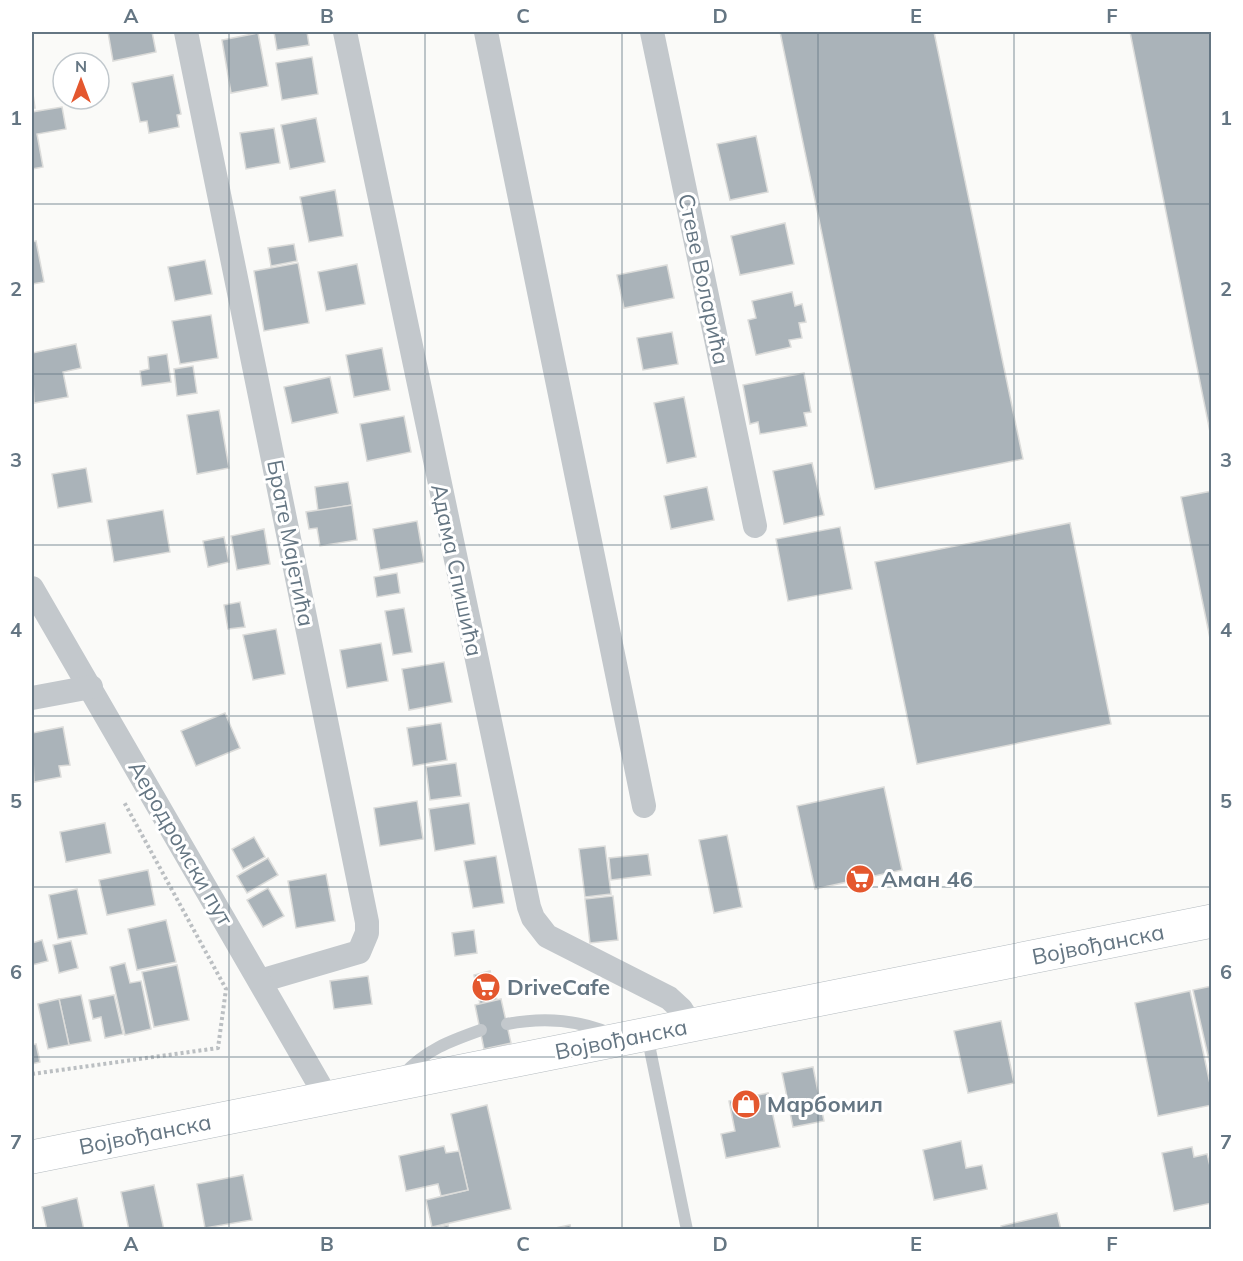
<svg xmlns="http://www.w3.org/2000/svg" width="1243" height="1261" viewBox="0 0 1243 1261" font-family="Mulish,sans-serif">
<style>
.building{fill:#aab3b9;stroke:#dcdcda;stroke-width:1.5}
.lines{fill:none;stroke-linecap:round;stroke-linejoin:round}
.secondary-casing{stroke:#b3babf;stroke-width:34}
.path{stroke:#bbbfc2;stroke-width:4;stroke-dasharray:3 3;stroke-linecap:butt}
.lane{stroke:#c3c8cc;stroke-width:12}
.street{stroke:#c3c8cc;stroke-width:24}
.secondary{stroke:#fff;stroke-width:33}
.grid{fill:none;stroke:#657683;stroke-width:1.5;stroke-opacity:0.55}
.labels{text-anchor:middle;stroke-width:6;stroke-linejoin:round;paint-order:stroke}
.street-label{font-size:22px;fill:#657683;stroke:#fff}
.poi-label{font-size:22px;font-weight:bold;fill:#657683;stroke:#fff;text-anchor:start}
.neatline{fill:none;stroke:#657683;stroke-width:2}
.grid-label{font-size:20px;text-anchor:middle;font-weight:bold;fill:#657683}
</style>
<rect width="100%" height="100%" fill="#fafaf8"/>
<g class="building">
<polygon points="108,32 152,32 156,52 113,61"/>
<polygon points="274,32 307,32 309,45 277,50"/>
<polygon points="780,32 934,32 1023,459 875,489"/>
<polygon points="1130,32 1212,32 1212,436 1211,437"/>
<polygon points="258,33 268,86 231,93 222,40"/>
<polygon points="312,57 318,94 282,100 276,63"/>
<polygon points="173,75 181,114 177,115 179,127 149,133 147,121 140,122 132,83"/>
<polygon points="32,87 35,108 32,108"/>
<polygon points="62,107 66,129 37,134 43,167 32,169 32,112"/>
<polygon points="316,118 325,162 290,169 281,125"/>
<polygon points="274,128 280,163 246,169 240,133"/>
<polygon points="756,136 768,192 730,200 717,144"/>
<polygon points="335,190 343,236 309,242 300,197"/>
<polygon points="785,223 794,264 740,275 731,236"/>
<polygon points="36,241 44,282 32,284 32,242"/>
<polygon points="294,244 297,261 271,266 268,248"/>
<polygon points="205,260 212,294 175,301 168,267"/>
<polygon points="298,263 309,323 264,331 254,271"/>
<polygon points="357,264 365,304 326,311 318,272"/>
<polygon points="667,265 674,298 624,308 617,275"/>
<polygon points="792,292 795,306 802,304 806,322 799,323 802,338 789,340 791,347 756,355 748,320 756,318 752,301"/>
<polygon points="211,315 218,358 180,364 172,321"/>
<polygon points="672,332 678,364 643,370 637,338"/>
<polygon points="76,344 81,368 63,372 68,397 34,403 32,353"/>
<polygon points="382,348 390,390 354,397 346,355"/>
<polygon points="167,354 171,382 142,386 140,371 149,369 148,357"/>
<polygon points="193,366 197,393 177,396 174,369"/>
<polygon points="804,373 811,412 804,413 807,426 760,434 758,422 750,424 743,385"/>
<polygon points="330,377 338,413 292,423 284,387"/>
<polygon points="684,397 696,457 667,463 654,403"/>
<polygon points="219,410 229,468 197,474 187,415"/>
<polygon points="404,416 411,452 367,461 360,424"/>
<polygon points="812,463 824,515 784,524 773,471"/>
<polygon points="86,468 92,502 58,508 52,474"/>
<polygon points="348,482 352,505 318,511 315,487"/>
<polygon points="707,487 714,520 671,529 664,496"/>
<polygon points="1212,491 1212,648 1181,497"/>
<polygon points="352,505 357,540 320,546 317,528 309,529 306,512"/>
<polygon points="163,510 170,552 114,562 107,520"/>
<polygon points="417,521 424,562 380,570 373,529"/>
<polygon points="1070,523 1111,724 917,764 875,562"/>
<polygon points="840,527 852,589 788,601 776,539"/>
<polygon points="264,529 270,564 237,570 231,536"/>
<polygon points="224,537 229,562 208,567 203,541"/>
<polygon points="397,573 400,593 377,597 374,577"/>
<polygon points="240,602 245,627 228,629 224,605"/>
<polygon points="404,608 412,652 393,655 385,611"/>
<polygon points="276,629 285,674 253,680 243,635"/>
<polygon points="381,643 388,681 347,688 340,650"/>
<polygon points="444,662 452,702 409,710 402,669"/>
<polygon points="225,713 240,748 196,766 181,731"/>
<polygon points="441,723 447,760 413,766 407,728"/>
<polygon points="63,727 70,765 59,766 61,777 34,782 32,733"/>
<polygon points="456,763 461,796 430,800 426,767"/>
<polygon points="884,787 902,870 815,889 797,806"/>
<polygon points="417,801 423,839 380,846 374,808"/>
<polygon points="469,803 475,844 435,851 429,809"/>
<polygon points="105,823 111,853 66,862 60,832"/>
<polygon points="727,835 742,907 714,913 699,840"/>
<polygon points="254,837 265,857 243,869 232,849"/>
<polygon points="605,846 611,894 585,897 579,849"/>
<polygon points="648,854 651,875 611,880 609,858"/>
<polygon points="496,856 504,903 473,908 464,861"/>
<polygon points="268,858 278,875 247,893 237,876"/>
<polygon points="148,870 155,905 107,915 99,880"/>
<polygon points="326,874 335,921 296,928 288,881"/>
<polygon points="268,888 284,916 263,927 247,900"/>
<polygon points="77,889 87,934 58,939 49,895"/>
<polygon points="613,896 618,940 590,943 585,899"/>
<polygon points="166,920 176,962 137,970 128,929"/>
<polygon points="474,930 477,953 455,956 452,933"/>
<polygon points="42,940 48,961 32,965 32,943"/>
<polygon points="71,941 78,968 59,973 53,945"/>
<polygon points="125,963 130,983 141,981 151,1029 125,1035 110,967"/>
<polygon points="177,965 189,1020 154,1027 142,972"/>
<polygon points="490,971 497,1000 480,1004 474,975"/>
<polygon points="368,976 372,1004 334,1009 330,981"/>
<polygon points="1212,986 1212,1073 1193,990"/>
<polygon points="1190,991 1212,1093 1212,1105 1158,1116 1135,1003"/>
<polygon points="81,995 91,1041 69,1045 59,999"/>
<polygon points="114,995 123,1034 105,1038 101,1017 93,1019 89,1000"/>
<polygon points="59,999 69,1045 48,1049 38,1004"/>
<polygon points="501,999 511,1043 484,1049 475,1005"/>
<polygon points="1001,1021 1014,1083 968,1093 954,1031"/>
<polygon points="36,1044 40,1062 32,1064 32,1045"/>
<polygon points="813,1067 824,1121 793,1127 782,1073"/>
<polygon points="768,1093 780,1147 726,1158 721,1134 735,1131 729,1101"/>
<polygon points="487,1105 511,1209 432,1227 426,1200 468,1190 451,1114"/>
<polygon points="961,1141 966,1168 982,1165 987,1189 934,1200 923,1150"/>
<polygon points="444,1146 446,1153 459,1151 468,1190 441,1196 438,1184 406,1191 399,1156"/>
<polygon points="1192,1147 1194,1157 1207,1154 1212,1174 1212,1203 1174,1211 1162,1153"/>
<polygon points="243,1175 252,1220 205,1228 197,1184"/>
<polygon points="154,1185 164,1230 129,1230 121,1192"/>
<polygon points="77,1198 84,1230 47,1230 42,1207"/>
<polygon points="1057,1213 1061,1230 1002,1230 1001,1226"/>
<polygon points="448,1225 449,1230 428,1230"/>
<polygon points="570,1225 571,1230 546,1230"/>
</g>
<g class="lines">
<g class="secondary-casing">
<polyline id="secondary" points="32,1157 1212,921"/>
</g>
<polyline class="path" points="32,1074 218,1048 226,989 124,802"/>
<g class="lane">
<path d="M507,1024C543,1017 576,1019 609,1033"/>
<polyline points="647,1035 687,1230"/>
<path d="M403,1075C425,1050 450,1041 481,1030"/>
</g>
<g class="street">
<polyline points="186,32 367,922 367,933 359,952 260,981"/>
<polyline points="345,32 529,907 533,918 547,936 669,998 681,1009 691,1025"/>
<polyline points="486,32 644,806"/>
<polyline points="652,32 755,526"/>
<polyline points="32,588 327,1098"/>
<polyline points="32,698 91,687"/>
</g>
<use href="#secondary" class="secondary"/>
</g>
<path class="grid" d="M229,32V1230M425,32V1230M622,32V1230M818,32V1230M1014,32V1230M32,204H1212M32,374H1212M32,545H1212M32,716H1212M32,887H1212M32,1057H1212"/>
<defs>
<g id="supermarket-disc" transform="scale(1.5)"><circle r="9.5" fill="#e4572e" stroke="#fff"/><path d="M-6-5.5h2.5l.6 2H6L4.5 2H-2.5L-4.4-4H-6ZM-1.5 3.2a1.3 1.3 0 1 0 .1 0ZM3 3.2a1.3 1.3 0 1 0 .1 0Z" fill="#fff"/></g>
<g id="shop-disc" transform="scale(1.5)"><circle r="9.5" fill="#e4572e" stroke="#fff"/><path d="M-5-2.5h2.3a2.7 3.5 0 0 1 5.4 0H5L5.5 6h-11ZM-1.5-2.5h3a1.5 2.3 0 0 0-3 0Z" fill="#fff"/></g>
</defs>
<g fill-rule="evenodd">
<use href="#supermarket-disc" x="860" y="879"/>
<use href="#supermarket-disc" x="486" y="987"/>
<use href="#shop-disc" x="746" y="1104"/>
</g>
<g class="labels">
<g class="street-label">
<text transform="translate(704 279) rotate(78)" y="8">Стеве Воларића</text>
<text transform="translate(291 543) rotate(79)" y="8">Брате Мајетића</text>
<text transform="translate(457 570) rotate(78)" y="8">Адама Спишића</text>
<text transform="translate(181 843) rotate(60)" y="8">Аеродромски пут</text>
<text transform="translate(1098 944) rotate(-11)" y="8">Војвођанска</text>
<text transform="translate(621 1039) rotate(-11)" y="8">Војвођанска</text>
<text transform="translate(145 1134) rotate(-11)" y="8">Војвођанска</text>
</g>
<g class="poi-label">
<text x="881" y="887">Аман 46</text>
<text x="507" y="995">DriveCafe</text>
<text x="767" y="1112">Марбомил</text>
</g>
</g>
<rect width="1243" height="1261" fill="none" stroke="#ffffff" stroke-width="66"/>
<g transform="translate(81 81)"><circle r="28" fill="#ffffff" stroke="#c1c8cd" stroke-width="1.5"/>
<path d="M0-4.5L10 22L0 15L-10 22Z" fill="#e4572e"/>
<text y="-9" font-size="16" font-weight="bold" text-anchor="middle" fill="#657683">N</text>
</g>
<rect x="33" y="33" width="1177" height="1195" class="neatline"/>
<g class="grid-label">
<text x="131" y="23">A</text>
<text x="327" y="23">B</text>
<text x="523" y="23">C</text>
<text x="720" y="23">D</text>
<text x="916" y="23">E</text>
<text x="1112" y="23">F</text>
<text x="16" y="125">1</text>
<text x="1226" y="125">1</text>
<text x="16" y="296">2</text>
<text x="1226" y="296">2</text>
<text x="16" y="467">3</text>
<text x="1226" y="467">3</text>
<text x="16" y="637">4</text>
<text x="1226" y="637">4</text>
<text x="16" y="808">5</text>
<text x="1226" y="808">5</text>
<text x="16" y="979">6</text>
<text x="1226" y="979">6</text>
<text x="16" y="1149">7</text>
<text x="1226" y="1149">7</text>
<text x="131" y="1251">A</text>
<text x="327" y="1251">B</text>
<text x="523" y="1251">C</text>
<text x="720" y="1251">D</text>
<text x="916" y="1251">E</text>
<text x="1112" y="1251">F</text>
</g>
</svg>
